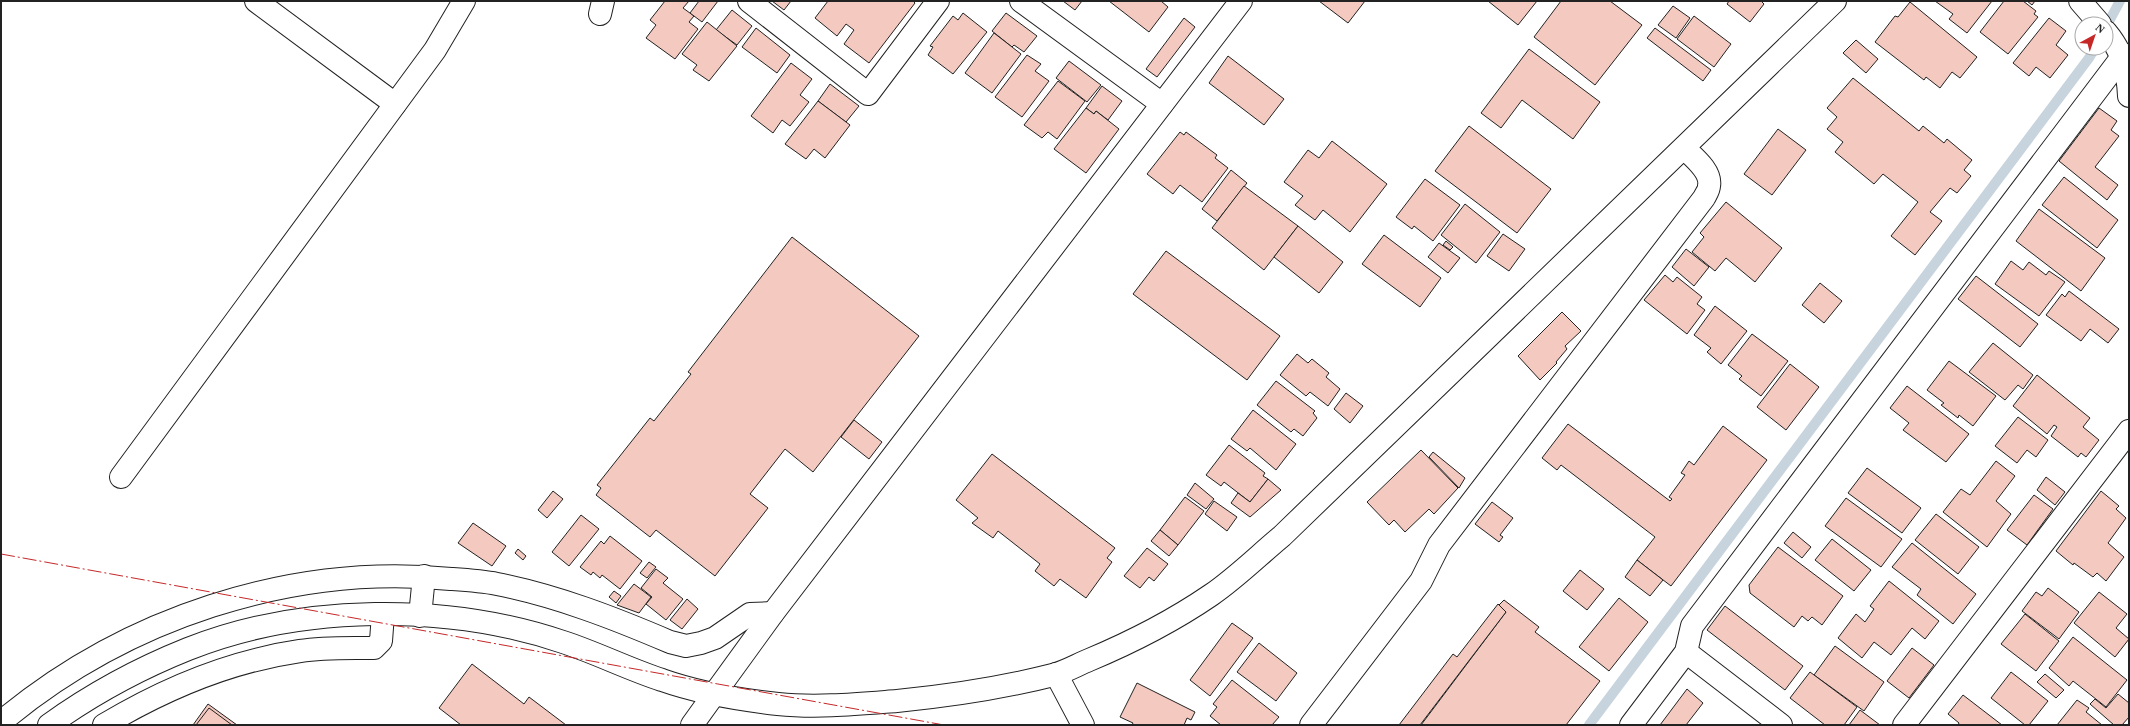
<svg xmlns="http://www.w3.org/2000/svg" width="2130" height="726" viewBox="0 0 2130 726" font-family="'Times New Roman',serif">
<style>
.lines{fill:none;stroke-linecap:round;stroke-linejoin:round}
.stream{stroke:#c7d3dd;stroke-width:10}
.building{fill:#f3c9c0;stroke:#222}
.street-casing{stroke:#222;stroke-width:24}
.secondary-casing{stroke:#222;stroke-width:24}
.street{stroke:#fff;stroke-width:22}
.secondary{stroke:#fff;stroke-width:22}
.power{stroke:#c62828;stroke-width:1;stroke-dasharray:14 3 2 3;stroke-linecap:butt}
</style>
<rect width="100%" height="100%" fill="#fff"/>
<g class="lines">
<g class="stream">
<polyline points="2106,27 2120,1"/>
<polyline points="1589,725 2089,58 2095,48"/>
</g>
</g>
<g class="building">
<polygon points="665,1 689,1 683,8 694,16 689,22 698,29 675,59 646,38 656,25 650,20"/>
<polygon points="699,1 718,1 702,22 690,13"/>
<polygon points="772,1 791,1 784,10"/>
<polygon points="828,1 913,1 915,3 869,63 844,44 854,30 846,24 837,36 815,18"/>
<polygon points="1063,1 1082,1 1075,10"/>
<polygon points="1109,1 1161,1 1168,7 1149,32"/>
<polygon points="1319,1 1365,1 1348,23"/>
<polygon points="1488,1 1537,1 1518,25"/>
<polygon points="1561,1 1610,1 1642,25 1595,85 1534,37"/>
<polygon points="1729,1 1761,1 1764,4 1750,22 1727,4"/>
<polygon points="1935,1 1992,1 1967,33 1949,19 1953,14"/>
<polygon points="2004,1 2023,1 2036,11 2034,14 2038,17 2008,54 1980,32"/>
<polygon points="2027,1 2035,1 2032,5"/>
<polygon points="1910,2 1977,57 1960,78 1952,72 1940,88 1926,77 1924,80 1875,42 1895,16 1898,17"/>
<polygon points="1673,6 1690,18 1676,38 1658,25"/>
<polygon points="732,10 752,26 737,45 716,30"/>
<polygon points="963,13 987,32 953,74 928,55 933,47 930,46 953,16 958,20"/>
<polygon points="1006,13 1037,36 1024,52 1014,45 1012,47 992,31"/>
<polygon points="1694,16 1731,44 1714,67 1677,39"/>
<polygon points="1184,18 1195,27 1157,77 1146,69"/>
<polygon points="2049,18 2066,31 2056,45 2068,55 2050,78 2036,67 2029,76 2013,63"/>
<polygon points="707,22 737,46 709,81 693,70 697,65 682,54"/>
<polygon points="756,28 790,55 777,73 742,47"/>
<polygon points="1655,28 1711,70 1703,81 1647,38"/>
<polygon points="994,33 1021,54 992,93 965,73"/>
<polygon points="1856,40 1878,59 1866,73 1843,53"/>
<polygon points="1529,49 1600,102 1573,139 1522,100 1501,128 1481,113"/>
<polygon points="1027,55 1041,64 1035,71 1049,81 1022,117 995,97"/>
<polygon points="1228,56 1284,99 1264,125 1209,83"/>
<polygon points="1069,61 1101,85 1087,102 1056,78"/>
<polygon points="791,63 812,79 800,95 809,102 790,126 782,120 773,133 751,116"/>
<polygon points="1853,78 1919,131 1923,126 1944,143 1947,139 1972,160 1964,170 1971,176 1957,193 1950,188 1930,212 1942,221 1915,255 1891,236 1918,202 1883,174 1874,184 1835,152 1843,142 1827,129 1837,117 1827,108"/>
<polygon points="1058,81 1085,101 1057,139 1048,132 1042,138 1024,125"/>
<polygon points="830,84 859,106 846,122 818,101"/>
<polygon points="1102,86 1122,101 1108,120 1096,111 1094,114 1086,108"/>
<polygon points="818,101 850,125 825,158 814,149 806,159 785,144"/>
<polygon points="1086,108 1094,114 1096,111 1119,129 1086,173 1054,149"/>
<polygon points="2099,108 2117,121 2111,130 2119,136 2095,167 2118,185 2107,200 2059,161"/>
<polygon points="1469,126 1551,189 1517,233 1435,171"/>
<polygon points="1778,129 1806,150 1772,195 1744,174"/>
<polygon points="1180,132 1184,135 1186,132 1217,155 1215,158 1228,168 1202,202 1180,185 1173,194 1147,174"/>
<polygon points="1332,141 1387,184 1350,232 1323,210 1315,220 1295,205 1303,196 1284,182 1308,150 1319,158"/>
<polygon points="1231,170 1247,183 1217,221 1202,209"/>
<polygon points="2064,177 2118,220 2097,248 2042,205"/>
<polygon points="1425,179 1460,205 1433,241 1414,226 1412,229 1396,217"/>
<polygon points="1244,186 1298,226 1264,270 1212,228"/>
<polygon points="1726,202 1782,248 1755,282 1726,258 1715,271 1692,252 1704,237 1700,233"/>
<polygon points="1465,204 1500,232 1476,263 1441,235"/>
<polygon points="2039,209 2105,258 2081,291 2016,241"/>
<polygon points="1298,226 1343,262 1319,293 1274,257"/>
<polygon points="1503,234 1525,249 1509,271 1487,256"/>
<polygon points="1384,235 1441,278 1420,307 1362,264"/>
<polygon points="792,237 919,336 813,472 785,449 750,494 768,508 715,576 656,530 650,537 596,495 601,488 597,485 650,418 654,421 691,374 688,372"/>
<polygon points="1446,241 1453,247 1450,250 1443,245"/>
<polygon points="1439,243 1460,258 1448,273 1428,257"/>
<polygon points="1686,249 1709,267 1694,286 1672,267"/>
<polygon points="1166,251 1280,336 1247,380 1133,294"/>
<polygon points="2011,261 2023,270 2029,262 2046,275 2049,271 2065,282 2039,316 1995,284"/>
<polygon points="1665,275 1673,282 1677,277 1702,297 1697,304 1705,310 1687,334 1644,300"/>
<polygon points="1976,276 2038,324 2020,347 1958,299"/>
<polygon points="1820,283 1842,301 1824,323 1802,305"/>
<polygon points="2069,291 2119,329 2108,343 2090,329 2081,341 2046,315 2062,294 2065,297"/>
<polygon points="1715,306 1747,331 1721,364 1707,352 1711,348 1694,335"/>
<polygon points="1562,312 1581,331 1565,346 1567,349 1556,362 1557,363 1540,380 1518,356"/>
<polygon points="1752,334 1788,361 1761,396 1739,379 1742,376 1728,365"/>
<polygon points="1993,343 2033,375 2023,389 2018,385 2005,400 1969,372"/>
<polygon points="1297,354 1308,363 1312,359 1329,373 1326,377 1340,389 1328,406 1310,392 1306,396 1280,375"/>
<polygon points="1949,361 1996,396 1973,426 1959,415 1958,418 1941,405 1944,403 1927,390"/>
<polygon points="1790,364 1819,387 1786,430 1757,407"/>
<polygon points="2037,375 2090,418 2083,427 2099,440 2086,457 2081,453 2078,457 2051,436 2057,427 2054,425 2047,434 2013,406"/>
<polygon points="1276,381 1315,411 1313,413 1317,418 1303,436 1294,429 1291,432 1257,405"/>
<polygon points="1907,386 1969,434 1946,462 1903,430 1909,423 1890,408"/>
<polygon points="1346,393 1363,406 1350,423 1334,409"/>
<polygon points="1253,410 1296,444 1276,470 1250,448 1247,451 1231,439"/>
<polygon points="2018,417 2048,440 2036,457 2027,450 2017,463 1995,446"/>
<polygon points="854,420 882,442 869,459 841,437"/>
<polygon points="1568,424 1670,501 1672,499 1669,497 1685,475 1681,473 1689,461 1694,465 1723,426 1767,460 1671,586 1637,560 1655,537 1561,465 1557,470 1542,458"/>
<polygon points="1229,445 1265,473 1263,476 1268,479 1250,502 1224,482 1221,486 1206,475"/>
<polygon points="1421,450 1458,488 1434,514 1429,509 1405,532 1394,520 1389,525 1367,502"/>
<polygon points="1433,452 1465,478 1459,488 1429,457"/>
<polygon points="992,454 1115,548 1107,558 1112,562 1086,598 1060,579 1054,586 1035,571 1040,564 998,531 993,538 972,523 978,518 956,500"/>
<polygon points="1996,461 2015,476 1996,501 2011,514 1987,547 1943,512 1961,489 1970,495"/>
<polygon points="1867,468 1921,508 1902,533 1848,493"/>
<polygon points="2046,477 2065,492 2055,505 2037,490"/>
<polygon points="1268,479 1281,490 1250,517 1231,503 1238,493 1250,502"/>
<polygon points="1195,483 1214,499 1206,509 1187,495"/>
<polygon points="553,491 563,499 547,518 538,510"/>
<polygon points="2101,491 2119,506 2116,509 2126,518 2108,543 2124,557 2106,581 2097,573 2093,577 2074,563 2073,565 2056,551"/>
<polygon points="2034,495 2053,509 2027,545 2007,530"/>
<polygon points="1185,497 1204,511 1178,545 1160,530"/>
<polygon points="1846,498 1902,539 1881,567 1825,526"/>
<polygon points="1214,501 1237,517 1227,531 1205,514"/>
<polygon points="1492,502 1513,518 1500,535 1503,537 1499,542 1475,524"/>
<polygon points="1936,514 1979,547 1958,574 1915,540"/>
<polygon points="581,515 599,529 569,566 552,552"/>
<polygon points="473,523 506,546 492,566 458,543"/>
<polygon points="1160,530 1178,545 1169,556 1151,541"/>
<polygon points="1793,532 1811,547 1802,558 1784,543"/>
<polygon points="610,536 642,561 620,589 602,575 600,578 593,572 591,575 580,567 601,541 604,544"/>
<polygon points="1832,539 1871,570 1854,591 1815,560"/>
<polygon points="1912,543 1976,594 1953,624 1917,595 1921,589 1892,567"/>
<polygon points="1778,547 1843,596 1822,625 1812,617 1808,621 1802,616 1794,627 1750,593 1749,585"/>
<polygon points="1147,548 1168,564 1154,581 1149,577 1140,588 1124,576"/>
<polygon points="518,549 526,556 523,560 515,553"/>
<polygon points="1637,560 1663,580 1650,596 1625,577"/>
<polygon points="649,562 656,567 647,578 640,573"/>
<polygon points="656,569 668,578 663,583 683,599 666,620 646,604 652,597 641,588"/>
<polygon points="1580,570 1604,589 1587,610 1563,591"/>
<polygon points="1889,581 1939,621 1925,639 1912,628 1891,655 1874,642 1862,658 1838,638 1856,614 1865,622 1874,609 1870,606"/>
<polygon points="634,584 651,597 639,613 617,605"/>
<polygon points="2048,588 2079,612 2059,639 2022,611 2036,592 2042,596"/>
<polygon points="614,591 621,596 616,603 609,597"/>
<polygon points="2099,592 2127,614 2116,628 2129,639 2115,657 2074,623"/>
<polygon points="1619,598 1648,622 1609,671 1579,647"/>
<polygon points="687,599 698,609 682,629 670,620"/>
<polygon points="1504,600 1539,627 1535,632 1600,681 1566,725 1421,725 1506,612 1499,605"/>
<polygon points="1498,604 1506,612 1420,725 1399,725 1453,654 1457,657"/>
<polygon points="1725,606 1803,666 1785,690 1707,630"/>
<polygon points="2025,614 2059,641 2036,671 2001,644"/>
<polygon points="1232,623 1253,638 1210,696 1190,680"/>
<polygon points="2073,637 2127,680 2106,707 2073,681 2069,686 2049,668"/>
<polygon points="1259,643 1297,673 1276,701 1237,672"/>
<polygon points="1835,646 1884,682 1864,711 1814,675"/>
<polygon points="1912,648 1934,665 1909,698 1887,681"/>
<polygon points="472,664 524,704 529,697 566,725 461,725 439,708"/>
<polygon points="1810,672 1857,707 1844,725 1825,725 1790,698"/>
<polygon points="2011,672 2048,701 2029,725 2025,725 1991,698"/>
<polygon points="2045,674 2064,690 2056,698 2037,682"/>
<polygon points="1232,680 1279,717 1272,725 1221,725 1210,716 1217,707 1213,704"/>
<polygon points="1137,683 1195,712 1191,720 1187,718 1184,725 1132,725 1133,723 1120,717"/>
<polygon points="1687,689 1703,703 1686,725 1660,725"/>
<polygon points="2118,694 2129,703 2129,717 2122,725 2114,725 2090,704 2095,699 2106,708"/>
<polygon points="1963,695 2002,725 1958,725 1959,723 1948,714"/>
<polygon points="2077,700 2089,708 2086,712 2102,725 2057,725"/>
<polygon points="208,704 237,725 193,725"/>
<polygon points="209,708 232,725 196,725"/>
<polygon points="1860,710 1880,725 1849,725"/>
</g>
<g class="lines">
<g class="street-casing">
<g id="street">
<polyline points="256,1 395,104"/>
<polyline points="749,1 868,94 938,1"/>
<polyline points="1021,1 1162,104"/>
<polyline points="2080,1 2100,24"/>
<polyline points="600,14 603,1"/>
<path d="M2106,32C2122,51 2128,71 2129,96"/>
<polyline points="121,477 435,50 464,1"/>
<polyline points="420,616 424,576"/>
<polyline points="1686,652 1781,725"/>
<polyline points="1056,674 1083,725"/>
<polyline points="715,693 773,613 1241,1"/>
<path d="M1,722C124,619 290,563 451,579C466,580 482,581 497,584C557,596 614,618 670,642L686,646L701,643L715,638L750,614L773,613"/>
<path d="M104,725C164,689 231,661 300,651C324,647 350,648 374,648L381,641L383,614"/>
<path d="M1311,725L1421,581L1439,545L1704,198C1706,194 1709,190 1709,186C1712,171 1693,157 1684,148"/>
<polyline points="1631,725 1686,652 1692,626 2122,57 2129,55"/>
<polyline points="1904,725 2129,431"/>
</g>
</g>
<g class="secondary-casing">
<g id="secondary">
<path d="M49,725C92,694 138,669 188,649C301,604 448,603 563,642C597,653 628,669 662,680C696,692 741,700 778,704C817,708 858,704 897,701C949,696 1002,688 1053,675C1065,672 1077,665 1089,660C1132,642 1173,621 1211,595C1236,578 1259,555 1282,536L1835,1"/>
<polyline points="692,725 715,693"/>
</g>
</g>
<use href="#street" class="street"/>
<use href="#secondary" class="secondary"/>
<polyline class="power" points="1,554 944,725"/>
</g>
<rect width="2130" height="726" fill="none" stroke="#222222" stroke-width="4"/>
<g transform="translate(2094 36) rotate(40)"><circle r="19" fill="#ffffff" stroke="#a7a7a7"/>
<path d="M0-3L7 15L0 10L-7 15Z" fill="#c62828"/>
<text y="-6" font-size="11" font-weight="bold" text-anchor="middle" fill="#222222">N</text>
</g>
</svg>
